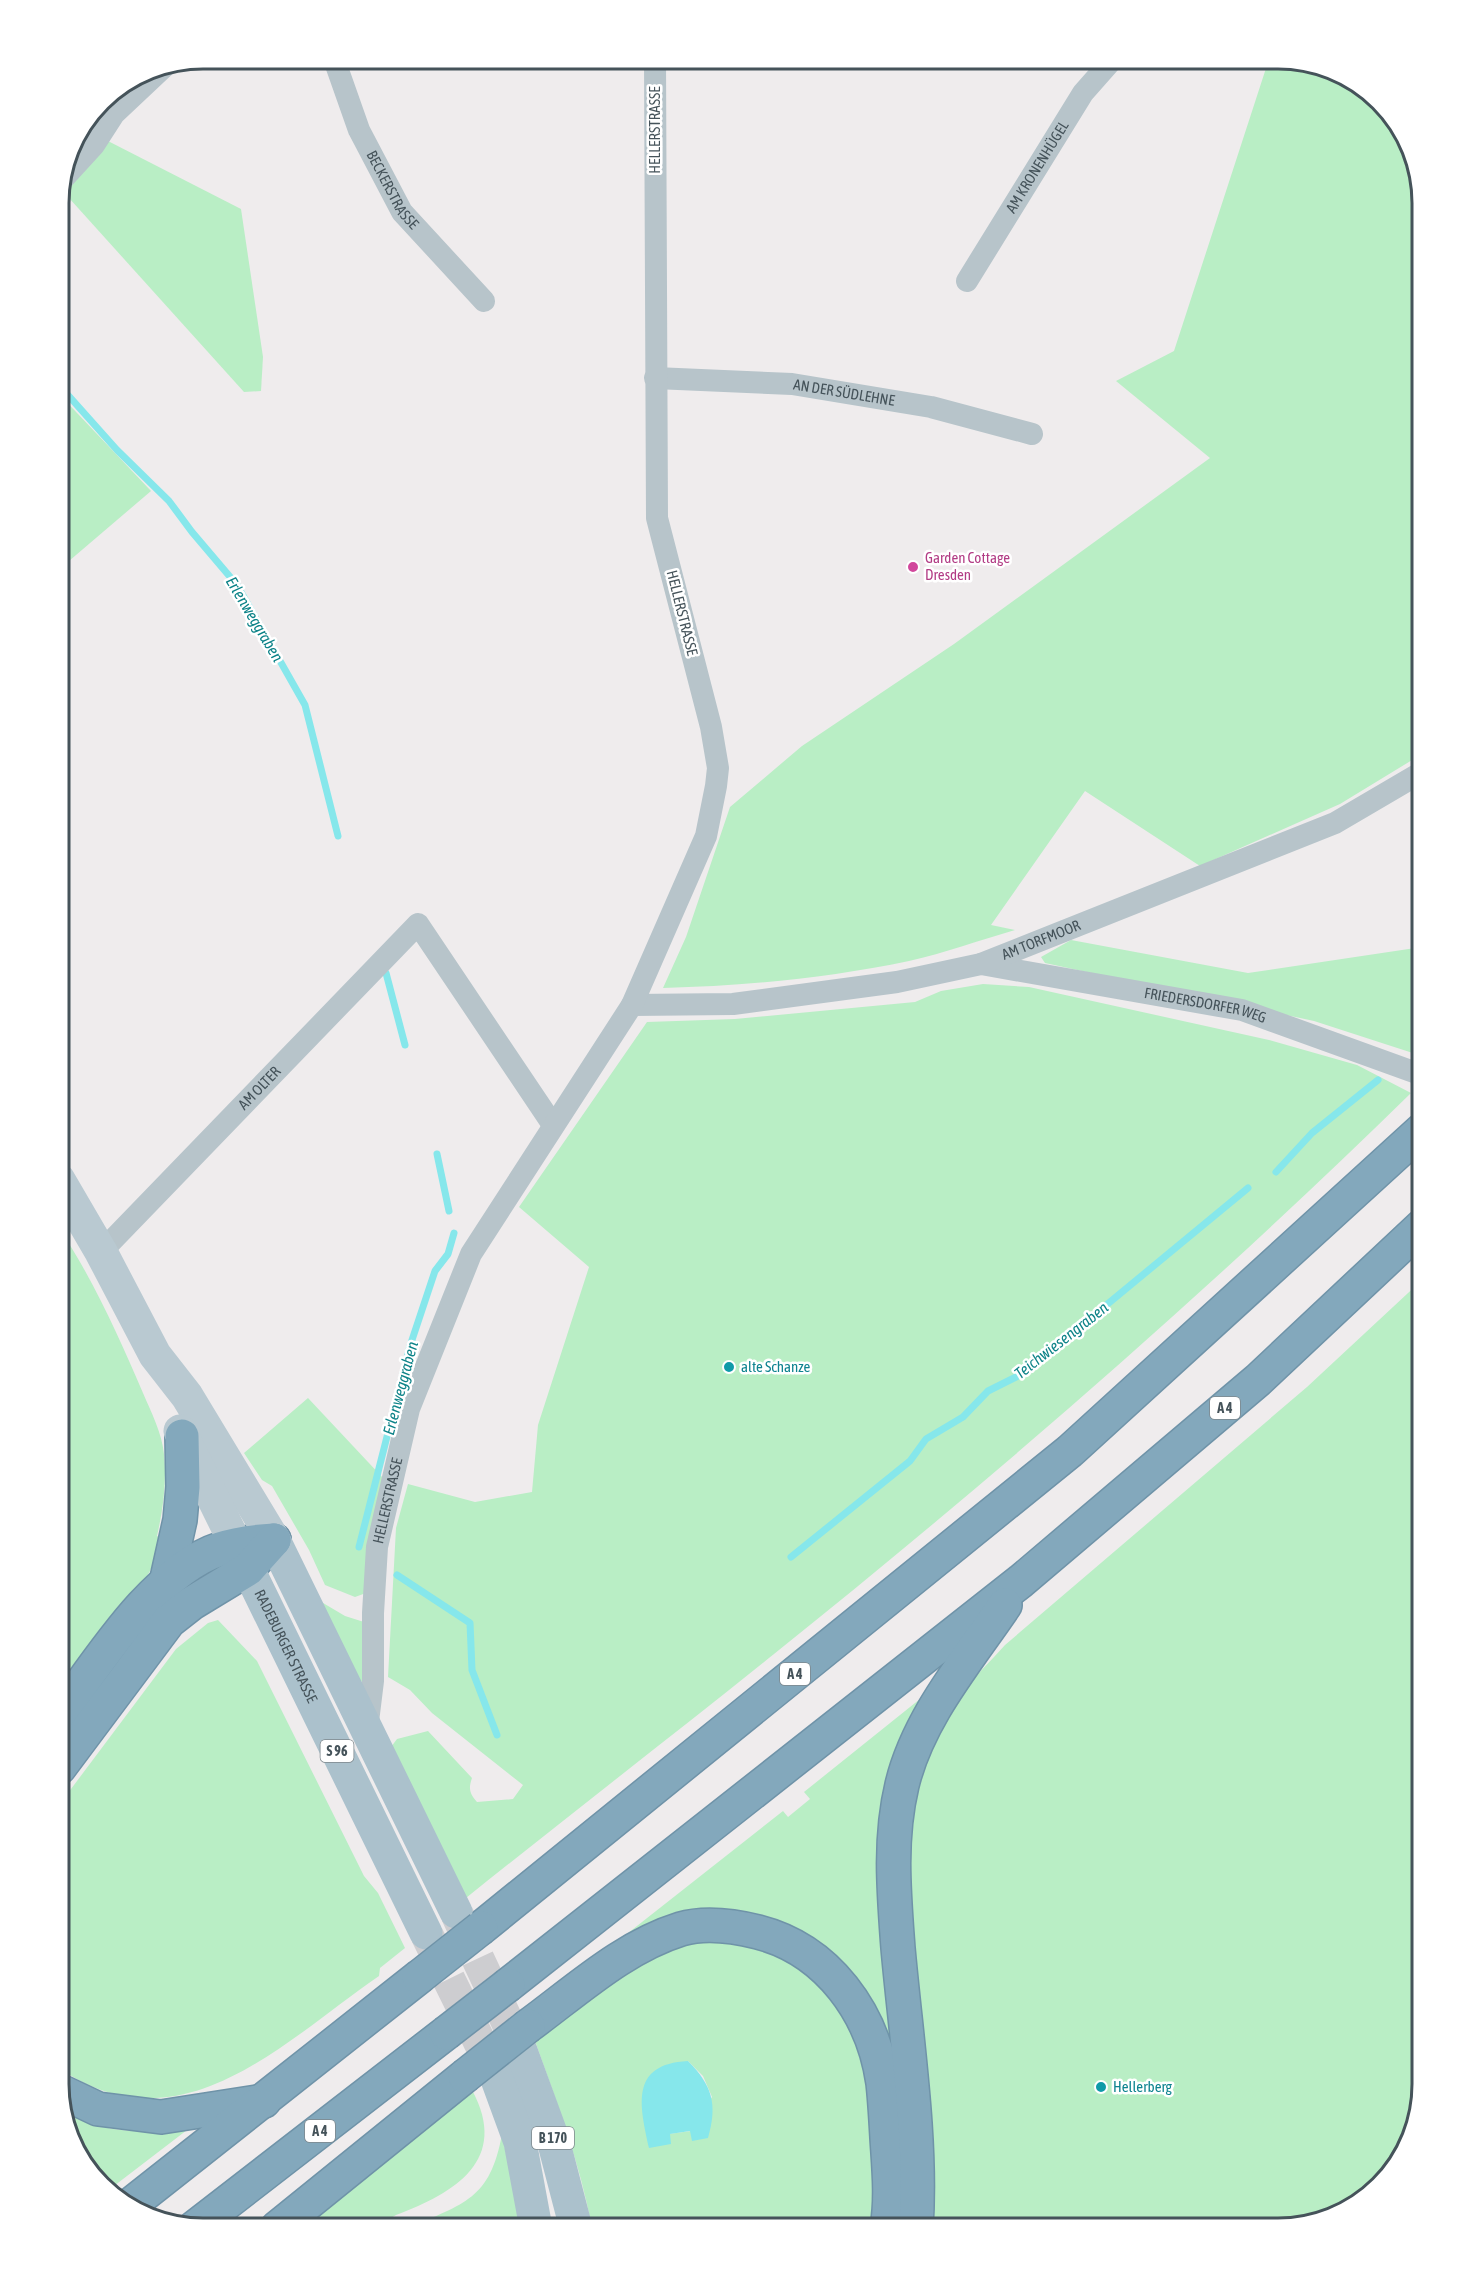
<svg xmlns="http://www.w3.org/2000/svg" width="1481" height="2287" viewBox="0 0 1481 2287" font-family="'Asap Condensed',sans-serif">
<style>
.green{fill:#b9eec5;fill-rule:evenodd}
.water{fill:#86e7eb}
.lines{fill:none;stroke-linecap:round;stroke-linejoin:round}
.stream{stroke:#86e7eb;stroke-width:7}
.primary-tunnel{stroke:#cdcdd0;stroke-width:33;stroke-dasharray:33 16;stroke-linecap:butt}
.motorway-casing{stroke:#6f93a8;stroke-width:36}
.minor{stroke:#b7c4ca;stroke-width:22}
.secondary{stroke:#b9c9d1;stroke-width:33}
.primary{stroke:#abc1cc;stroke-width:33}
.motorway{stroke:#83a8bc;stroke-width:33}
.motorway-bridge-casing{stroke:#6f93a8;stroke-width:36;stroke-linecap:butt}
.motorway-bridge{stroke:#83a8bc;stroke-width:33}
.hotel-dot{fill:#d1479c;stroke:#fff;stroke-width:2}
.culture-dot{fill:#0f9aa8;stroke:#fff;stroke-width:2}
.labels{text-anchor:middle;stroke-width:5;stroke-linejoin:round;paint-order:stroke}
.shield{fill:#fff;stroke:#7d878c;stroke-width:1.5}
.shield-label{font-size:14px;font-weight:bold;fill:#45535a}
.street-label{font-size:15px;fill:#45535a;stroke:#fff}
.hotel-label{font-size:15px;fill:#b23c85;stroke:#fff;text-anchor:start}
.culture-label{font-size:15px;fill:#0d838f;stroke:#fff;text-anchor:start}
.water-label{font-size:16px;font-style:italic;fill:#0d8388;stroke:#fff}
.rim{fill:none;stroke:#45535a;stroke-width:3}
</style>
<rect width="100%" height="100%" fill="#efeced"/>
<g class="green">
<path d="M1269,59H1288L1358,83L1407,139L1422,203V754L1340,804L1200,866L1085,791L991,925L1015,930C980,940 945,953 909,961C828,978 745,986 663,988L686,937L730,807L802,746L954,644L1210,458L1116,381L1174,351Z"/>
<polygon points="106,140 241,209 263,357 261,391 244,392 60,188"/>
<polygon points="59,394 151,491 69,561 59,551"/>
<polygon points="1071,940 1248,973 1422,947 1422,1056 1314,1021 1045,963 1041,957"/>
<path d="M983,984L1029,987L1269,1040L1357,1065L1411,1093C1209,1291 995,1477 774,1654C672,1736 568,1816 466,1898L391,1747L397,1739L428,1731L472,1778C468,1789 470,1794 477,1802L513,1799L523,1785L432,1713L410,1690L388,1677L396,1528L408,1484L475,1502L532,1492L538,1425L589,1267L519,1207L647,1022L735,1019L915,1002L941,991Z"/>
<path d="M59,1228C93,1279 119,1337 143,1393C151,1412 162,1433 164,1454C167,1481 163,1510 157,1536L164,1540C143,1598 95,1647 59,1696Z"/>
<path d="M1422,1280V2084L1403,2156L1342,2213L1278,2228H929L906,1875C910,1807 919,1744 964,1689C977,1674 992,1660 1005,1645L1307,1387Z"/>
<polygon points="308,1398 383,1478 366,1593 355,1597 325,1585 309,1550 272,1486 262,1480 244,1453"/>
<polygon points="318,1600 345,1616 364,1622 363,1680 360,1683"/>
<path d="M218,1620L257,1661L364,1876L378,1893L405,1948L380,1968L379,1976C283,2042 180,2152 59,2068V1805L176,1649L208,1623Z"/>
<polygon points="920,1699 901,1737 892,1766 895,2091 882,2032 766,1922 609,1948 783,1811 788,1817 810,1799 804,1792"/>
<path d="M711,1938L777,1952L837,1997L867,2057L878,2228H592C580,2163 557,2103 535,2041L653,1951ZM688,2061L703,2076L712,2097L691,2131L669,2134Z"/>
<path d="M472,2090C510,2160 455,2193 396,2215C388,2219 380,2226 372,2228C356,2233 316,2228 298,2228Z"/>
<path d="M65,2111C101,2134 144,2134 184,2127L187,2130L110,2189L74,2148Z"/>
<path d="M502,2134L521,2228H493L473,2223L436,2228H409C464,2203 490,2200 502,2134Z"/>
</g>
<path class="water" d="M688,2061C712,2085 718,2104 708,2138L692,2141L690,2131L670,2134L671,2144L649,2148C640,2106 629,2064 688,2061Z"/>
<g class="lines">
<g class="stream">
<polyline points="59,385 117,450 169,501 192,532 237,585 305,705 338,836"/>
<polyline points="386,973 405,1045"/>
<polyline points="437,1154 449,1211"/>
<polyline points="1276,1172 1312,1133 1378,1080"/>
<polyline points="359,1547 410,1346 435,1271 448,1254 454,1233"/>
<polyline points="791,1557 910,1461 926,1439 963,1417 988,1391 1024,1373 1248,1188"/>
<polyline points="397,1575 470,1623 472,1670 497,1735"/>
</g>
<g class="primary-tunnel">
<polyline points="457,1914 521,2051"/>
<polyline points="427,1935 494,2071"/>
</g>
<g class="motorway-casing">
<g id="motorway">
<polyline points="166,1583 180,1520 183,1487 182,1436"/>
<path d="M59,1715C99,1661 154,1571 220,1549C237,1543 256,1541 274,1540"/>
<polyline points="59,1768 169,1621 192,1603 248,1569 274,1540"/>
<polyline points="481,1928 1070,1451 1422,1130"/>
<polyline points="508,1985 1021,1581 1258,1380 1422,1226"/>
<path d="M528,2026C576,1991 623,1947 681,1929C705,1922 734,1926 758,1932C828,1950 873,2013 883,2083C885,2101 886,2120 887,2138C889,2169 892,2198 887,2228"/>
<polyline points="60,2091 98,2109 161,2117 264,2101"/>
<polyline points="129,2206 419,1977"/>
<polyline points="194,2228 446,2033"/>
<polyline points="277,2228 465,2076"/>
<path d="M916,2228C922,2139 906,2038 898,1948C894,1894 889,1839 902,1785C918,1718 967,1661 1005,1605"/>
</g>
</g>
<g class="minor">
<path id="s1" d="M334,59L359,130L402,212L484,301"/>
<polyline points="62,180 94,145 114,114 165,66"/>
<path id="s2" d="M967,281L1083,93L1113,59"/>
<path id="s3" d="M655,378L792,384L931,407L1032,434"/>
<path id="s4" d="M981,964L1242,1010L1422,1075"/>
<path id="s5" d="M632,1005L733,1004L897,982L981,964L1335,823L1422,772"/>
<path id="s6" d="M101,1252L418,924L553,1125"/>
<path id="s7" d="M367,1730L373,1681V1613L377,1547L409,1409L471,1254L632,1005L706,836L716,786L718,768L711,727L657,518L655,59"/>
</g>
<g class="secondary">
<polyline points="59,1180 101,1252 155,1355 187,1396 274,1540"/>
<polyline points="180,1431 248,1569"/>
</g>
<g class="primary">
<polyline points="274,1540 456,1912"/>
<path id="s8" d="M248,1569L426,1933"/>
<polyline points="521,2051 552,2136 576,2228"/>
<polyline points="494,2071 520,2142 536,2228"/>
</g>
<use href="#motorway" class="motorway"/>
<g class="motorway-bridge-casing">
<g id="motorway-bridge">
<polyline points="419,1977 481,1928"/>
<polyline points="446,2033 508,1985"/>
<polyline points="465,2076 528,2026"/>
</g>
</g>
<use href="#motorway-bridge" class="motorway-bridge"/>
</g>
<circle class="hotel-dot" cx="913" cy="567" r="6"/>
<g class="culture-dot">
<circle cx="729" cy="1367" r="6"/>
<circle cx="1101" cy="2087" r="6"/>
</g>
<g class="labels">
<g class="shield">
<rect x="1210" y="1397" width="30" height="22" rx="4.5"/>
<rect x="780" y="1663" width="30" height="22" rx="4.5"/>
<rect x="320.5" y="1740" width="33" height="22" rx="4.5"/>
<rect x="305" y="2120" width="30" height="22" rx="4.5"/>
<rect x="532" y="2127" width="42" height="22" rx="4.5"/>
</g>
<g class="shield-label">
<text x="1225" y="1413">A 4</text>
<text x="795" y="1679">A 4</text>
<text x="337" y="1756">S 96</text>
<text x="320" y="2136">A 4</text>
<text x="553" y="2143">B 170</text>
</g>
<g class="street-label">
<text transform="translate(655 130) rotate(-90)" y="5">HELLERSTRASSE</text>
<text dy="5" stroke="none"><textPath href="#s2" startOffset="134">AM KRONENHÜGEL</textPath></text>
<text dy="5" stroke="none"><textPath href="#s1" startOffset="144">BECKERSTRASSE</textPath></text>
<text dy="5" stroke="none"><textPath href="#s3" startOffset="190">AN DER SÜDLEHNE</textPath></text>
<text transform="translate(682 613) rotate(76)" y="5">HELLERSTRASSE</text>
<text dy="5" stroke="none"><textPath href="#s5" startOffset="417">AM TORFMOOR</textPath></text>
<text dy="5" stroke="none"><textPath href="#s4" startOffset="228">FRIEDERSDORFER WEG</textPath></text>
<text dy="5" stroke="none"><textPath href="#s6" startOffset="228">AM OLTER</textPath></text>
<text dy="5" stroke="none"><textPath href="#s7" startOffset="231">HELLERSTRASSE</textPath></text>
<text dy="5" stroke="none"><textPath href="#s8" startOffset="86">RADEBURGER STRASSE</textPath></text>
</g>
<g class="hotel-label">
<text x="925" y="563">Garden Cottage<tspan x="925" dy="17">Dresden</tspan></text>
</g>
<g class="culture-label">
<text x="741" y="1372">alte Schanze</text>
<text x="1113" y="2092">Hellerberg</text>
</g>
<g class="water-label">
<text transform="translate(255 619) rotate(59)" y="6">Erlenweggraben</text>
<text transform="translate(1061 1340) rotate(-38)" y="6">Teichwiesengraben</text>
<text transform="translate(400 1388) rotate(-75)" y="6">Erlenweggraben</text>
</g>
</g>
<path d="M0 0H1481V2287H0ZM203 69H1278A134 134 0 0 1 1412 203V2084A134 134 0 0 1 1278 2218H203A134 134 0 0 1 69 2084V203A134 134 0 0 1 203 69Z" fill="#fff" fill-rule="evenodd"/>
<path class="rim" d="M203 69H1278A134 134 0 0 1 1412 203V2084A134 134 0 0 1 1278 2218H203A134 134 0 0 1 69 2084V203A134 134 0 0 1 203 69Z"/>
</svg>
